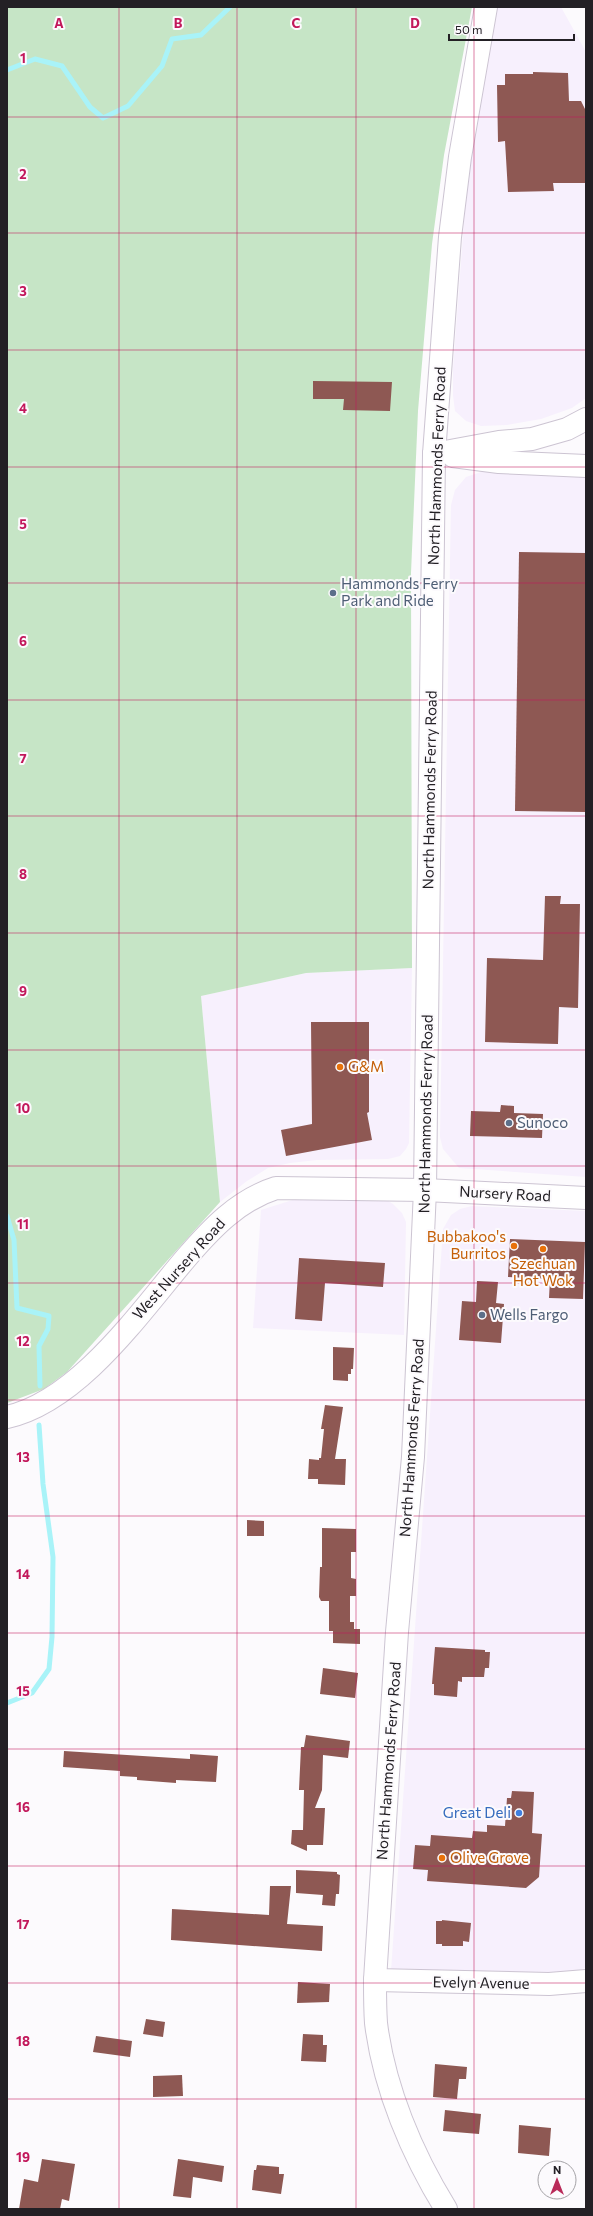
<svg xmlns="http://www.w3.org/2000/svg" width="593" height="2216" viewBox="0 0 593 2216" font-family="Commissioner,sans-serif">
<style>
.built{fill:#f7f0fd}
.green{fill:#c6e5c6}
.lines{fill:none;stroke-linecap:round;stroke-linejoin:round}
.stream{stroke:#a9f3f8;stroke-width:5}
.building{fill:#8e5853}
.minor-casing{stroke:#ccc4d2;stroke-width:24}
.major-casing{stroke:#ccc4d2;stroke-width:24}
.highway-casing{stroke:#ccc4d2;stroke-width:24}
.minor{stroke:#fff;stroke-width:22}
.major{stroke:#fff;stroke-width:22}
.highway{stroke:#fff;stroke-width:22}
.grid{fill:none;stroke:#c2185b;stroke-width:1;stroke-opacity:0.55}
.service-dot{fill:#5c6f8a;stroke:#fcfafd;stroke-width:1.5}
.food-dot{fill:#e8710a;stroke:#fcfafd;stroke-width:1.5}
.shop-dot{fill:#3f7fe0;stroke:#fcfafd;stroke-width:1.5}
.labels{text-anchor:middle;stroke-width:4;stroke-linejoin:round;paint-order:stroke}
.street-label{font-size:15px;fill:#232025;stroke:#fcfafd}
.service-label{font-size:15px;fill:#4e5e75;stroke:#fcfafd;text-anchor:start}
.food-label{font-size:15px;fill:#c56008;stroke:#fcfafd;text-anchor:start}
.shop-label{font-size:15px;fill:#366cbe;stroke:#fcfafd;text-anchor:end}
.grid-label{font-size:13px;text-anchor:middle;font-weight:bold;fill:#c2185b;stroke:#fcfafd;stroke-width:4;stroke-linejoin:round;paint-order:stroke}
</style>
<rect width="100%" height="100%" fill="#fcfafd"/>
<g class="built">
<polygon points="496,7 561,7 586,52 586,398 572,408 541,419 507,425 481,426 466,421 455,411 453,395 453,369 468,168"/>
<polygon points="484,471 586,474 586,1177 459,1168 443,1149 440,1137 451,505 455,490 466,477"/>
<polygon points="412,968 409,1143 406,1149 400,1156 388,1159 317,1160 290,1163 268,1168 247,1181 220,1202 201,996 306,973"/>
<polygon points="302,1197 385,1199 393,1204 402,1213 406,1222 404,1335 253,1328 261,1210"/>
<polygon points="472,1206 586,1211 586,1968 551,1976 391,1971 443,1229 451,1215 460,1209"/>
</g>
<polygon class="green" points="7,7 472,7 444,155 432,244 418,411 411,573 412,968 306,973 201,996 220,1202 67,1372 44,1389 7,1403"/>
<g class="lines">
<g class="stream">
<polyline points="7,70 35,59 62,66 90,107 103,118 128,106 162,66 172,39 201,35 230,7"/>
<polyline points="7,1216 14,1240 17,1308 49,1316 48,1329 39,1346 40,1386"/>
<polyline points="7,1703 32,1693 49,1669 52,1637 53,1557 43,1484 39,1425"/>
</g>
</g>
<g class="building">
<polygon points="533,72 568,73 569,101 581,101 586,111 586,183 553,183 554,191 508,192 505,141 498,142 497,85 505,85 505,74 533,74"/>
<polygon points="313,381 392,382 390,411 343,410 344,399 313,399"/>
<polygon points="519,552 586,553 586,812 515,811"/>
<polygon points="545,896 561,896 560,904 580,904 578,1008 559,1007 558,1044 485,1042 487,958 543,960"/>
<polygon points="311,1022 369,1022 369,1112 367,1113 372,1140 286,1156 281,1130 312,1124"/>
<polygon points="501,1105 514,1106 514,1113 543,1114 542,1138 470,1136 471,1111 500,1112"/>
<polygon points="510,1239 585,1242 583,1299 549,1298 550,1279 508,1277"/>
<polygon points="299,1258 385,1263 383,1287 325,1283 322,1321 295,1319"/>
<polygon points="477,1281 498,1282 496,1303 504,1304 501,1343 459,1340 462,1301 476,1302"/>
<polygon points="333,1347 354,1348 353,1369 351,1369 351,1374 348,1374 348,1381 333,1380"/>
<polygon points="325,1405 343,1407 335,1459 346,1459 345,1485 318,1484 318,1479 308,1479 309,1459 319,1460 319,1458 321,1458 324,1429 321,1429"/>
<polygon points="247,1520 264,1521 264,1536 247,1536"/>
<polygon points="322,1528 356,1529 356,1552 351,1552 351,1578 356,1579 356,1596 350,1596 350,1622 354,1622 354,1629 360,1629 360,1644 333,1643 333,1631 329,1631 329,1601 321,1601 319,1597 320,1567 322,1567"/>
<polygon points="435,1647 485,1650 485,1652 490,1652 489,1668 485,1668 484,1677 462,1677 462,1682 458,1681 457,1697 434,1695 434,1684 432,1684"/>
<polygon points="323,1668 358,1673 355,1698 320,1694"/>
<polygon points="306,1735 350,1741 348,1758 323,1755 322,1790 315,1808 325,1808 323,1845 307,1845 307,1851 291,1844 292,1830 303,1830 304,1790 299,1790 301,1747 304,1747"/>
<polygon points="64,1751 190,1759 190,1754 218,1756 216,1782 176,1780 176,1783 137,1780 137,1777 120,1776 120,1771 63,1767"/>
<polygon points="512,1791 534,1792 532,1833 542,1834 539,1877 526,1888 427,1881 428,1870 413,1869 415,1845 430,1846 431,1835 472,1838 473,1831 487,1832 487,1825 505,1826 507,1798 511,1798"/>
<polygon points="296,1870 337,1872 337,1874 340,1875 339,1894 336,1894 335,1906 322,1905 323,1895 296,1893"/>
<polygon points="270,1886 291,1886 287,1924 323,1926 322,1951 171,1940 172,1909 269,1915"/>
<polygon points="442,1920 471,1923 469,1942 463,1941 463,1946 442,1946 442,1944 436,1944 436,1921 442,1921"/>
<polygon points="298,1982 330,1984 329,2002 297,2003"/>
<polygon points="146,2019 165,2022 163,2037 143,2034"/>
<polygon points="303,2034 323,2035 323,2045 327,2045 326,2062 301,2061"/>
<polygon points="96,2036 132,2041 130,2057 93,2052"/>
<polygon points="435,2064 467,2067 466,2079 459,2079 457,2099 433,2097"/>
<polygon points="182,2075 183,2096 153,2097 153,2076"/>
<polygon points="445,2110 481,2114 479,2134 443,2131"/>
<polygon points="519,2125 551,2128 549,2156 518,2153"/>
<polygon points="42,2159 75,2164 69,2201 62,2199 60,2209 19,2209 24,2179 38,2182"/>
<polygon points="178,2159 224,2166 222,2182 193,2177 191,2198 173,2196"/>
<polygon points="257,2165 279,2167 279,2174 284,2174 281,2194 252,2190 254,2170 256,2170"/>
</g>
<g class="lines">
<g class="minor-casing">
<g id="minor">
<polyline points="434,454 450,237 460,157 486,7"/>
<path d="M425,1190L413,1457L397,1632L375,1980C375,1995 375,2009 376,2023C384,2088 412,2154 446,2209"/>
<polyline points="375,1980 549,1984 586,1981"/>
</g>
</g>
<g class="major-casing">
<g id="major">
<polyline points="425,1190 434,454"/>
<path d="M7,1417C79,1401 140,1312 186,1258C211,1229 238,1200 276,1188L425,1190L586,1198"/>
</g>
</g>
<g class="highway-casing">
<g id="highway">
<polyline points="434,454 499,442 532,439 567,429 586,419"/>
<polyline points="453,456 499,462 586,466"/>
</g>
</g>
<use href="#minor" class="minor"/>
<use href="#major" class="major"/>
<use href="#highway" class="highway"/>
</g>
<path class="grid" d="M119,7V2209M237,7V2209M356,7V2209M474,7V2209M7,117H586M7,233H586M7,350H586M7,467H586M7,583H586M7,700H586M7,816H586M7,933H586M7,1050H586M7,1166H586M7,1283H586M7,1400H586M7,1516H586M7,1633H586M7,1749H586M7,1866H586M7,1983H586M7,2099H586"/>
<g class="service-dot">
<circle cx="333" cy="593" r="4"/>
<circle cx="509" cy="1123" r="4"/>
<circle cx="482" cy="1315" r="4"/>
</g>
<g class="food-dot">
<circle cx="340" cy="1067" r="4"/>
<circle cx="514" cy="1246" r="4"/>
<circle cx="543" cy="1249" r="4"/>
<circle cx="442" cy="1858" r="4"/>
</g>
<circle class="shop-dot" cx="519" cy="1813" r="4"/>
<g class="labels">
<g class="street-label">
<text transform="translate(437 466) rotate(-88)" y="5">North Hammonds Ferry Road</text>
<text transform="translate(430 790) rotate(-89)" y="5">North Hammonds Ferry Road</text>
<text transform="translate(426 1114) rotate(-89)" y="5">North Hammonds Ferry Road</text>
<text transform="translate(505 1194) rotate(3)" y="5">Nursery Road</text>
<text transform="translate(179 1269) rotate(-48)" y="5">West Nursery Road</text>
<text transform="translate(412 1438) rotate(-86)" y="5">North Hammonds Ferry Road</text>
<text transform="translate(389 1761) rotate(-86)" y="5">North Hammonds Ferry Road</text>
<text transform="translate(481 1983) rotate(1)" y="5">Evelyn Avenue</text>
</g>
<g class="service-label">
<text x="341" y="589">Hammonds Ferry<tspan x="341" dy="17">Park and Ride</tspan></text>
<text x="517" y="1128">Sunoco</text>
<text x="490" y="1320">Wells Fargo</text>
</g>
<g class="food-label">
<text x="348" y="1072">G&amp;M</text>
<text x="506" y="1242" text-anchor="end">Bubbakoo's<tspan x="506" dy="17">Burritos</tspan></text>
<text x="543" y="1269" text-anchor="middle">Szechuan<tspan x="543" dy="17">Hot Wok</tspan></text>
<text x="450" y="1863">Olive Grove</text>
</g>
<g class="shop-label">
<text x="511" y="1818">Great Deli</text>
</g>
</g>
<g class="grid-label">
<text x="59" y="28">A</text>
<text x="178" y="28">B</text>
<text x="296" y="28">C</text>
<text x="415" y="28">D</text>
<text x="23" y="63">1</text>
<text x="23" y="179">2</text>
<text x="23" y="296">3</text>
<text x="23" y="413">4</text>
<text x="23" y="529">5</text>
<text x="23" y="646">6</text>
<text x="23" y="763">7</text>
<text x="23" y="879">8</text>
<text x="23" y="996">9</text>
<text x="23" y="1113">10</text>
<text x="23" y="1229">11</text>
<text x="23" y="1346">12</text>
<text x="23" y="1462">13</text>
<text x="23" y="1579">14</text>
<text x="23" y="1696">15</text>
<text x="23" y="1812">16</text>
<text x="23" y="1929">17</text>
<text x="23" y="2046">18</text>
<text x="23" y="2162">19</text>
</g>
<rect width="593" height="2216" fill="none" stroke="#232025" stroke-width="16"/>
<g transform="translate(557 2180)"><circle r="19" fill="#fcfafd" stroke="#a5a3a7"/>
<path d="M0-3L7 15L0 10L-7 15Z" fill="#b92a59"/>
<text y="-6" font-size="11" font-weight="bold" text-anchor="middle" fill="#232025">N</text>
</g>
<path d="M449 34v6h125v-6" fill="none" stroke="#232025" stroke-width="2"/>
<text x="455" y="34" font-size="12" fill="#232025" stroke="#fcfafd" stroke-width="3" paint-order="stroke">50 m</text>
</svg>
